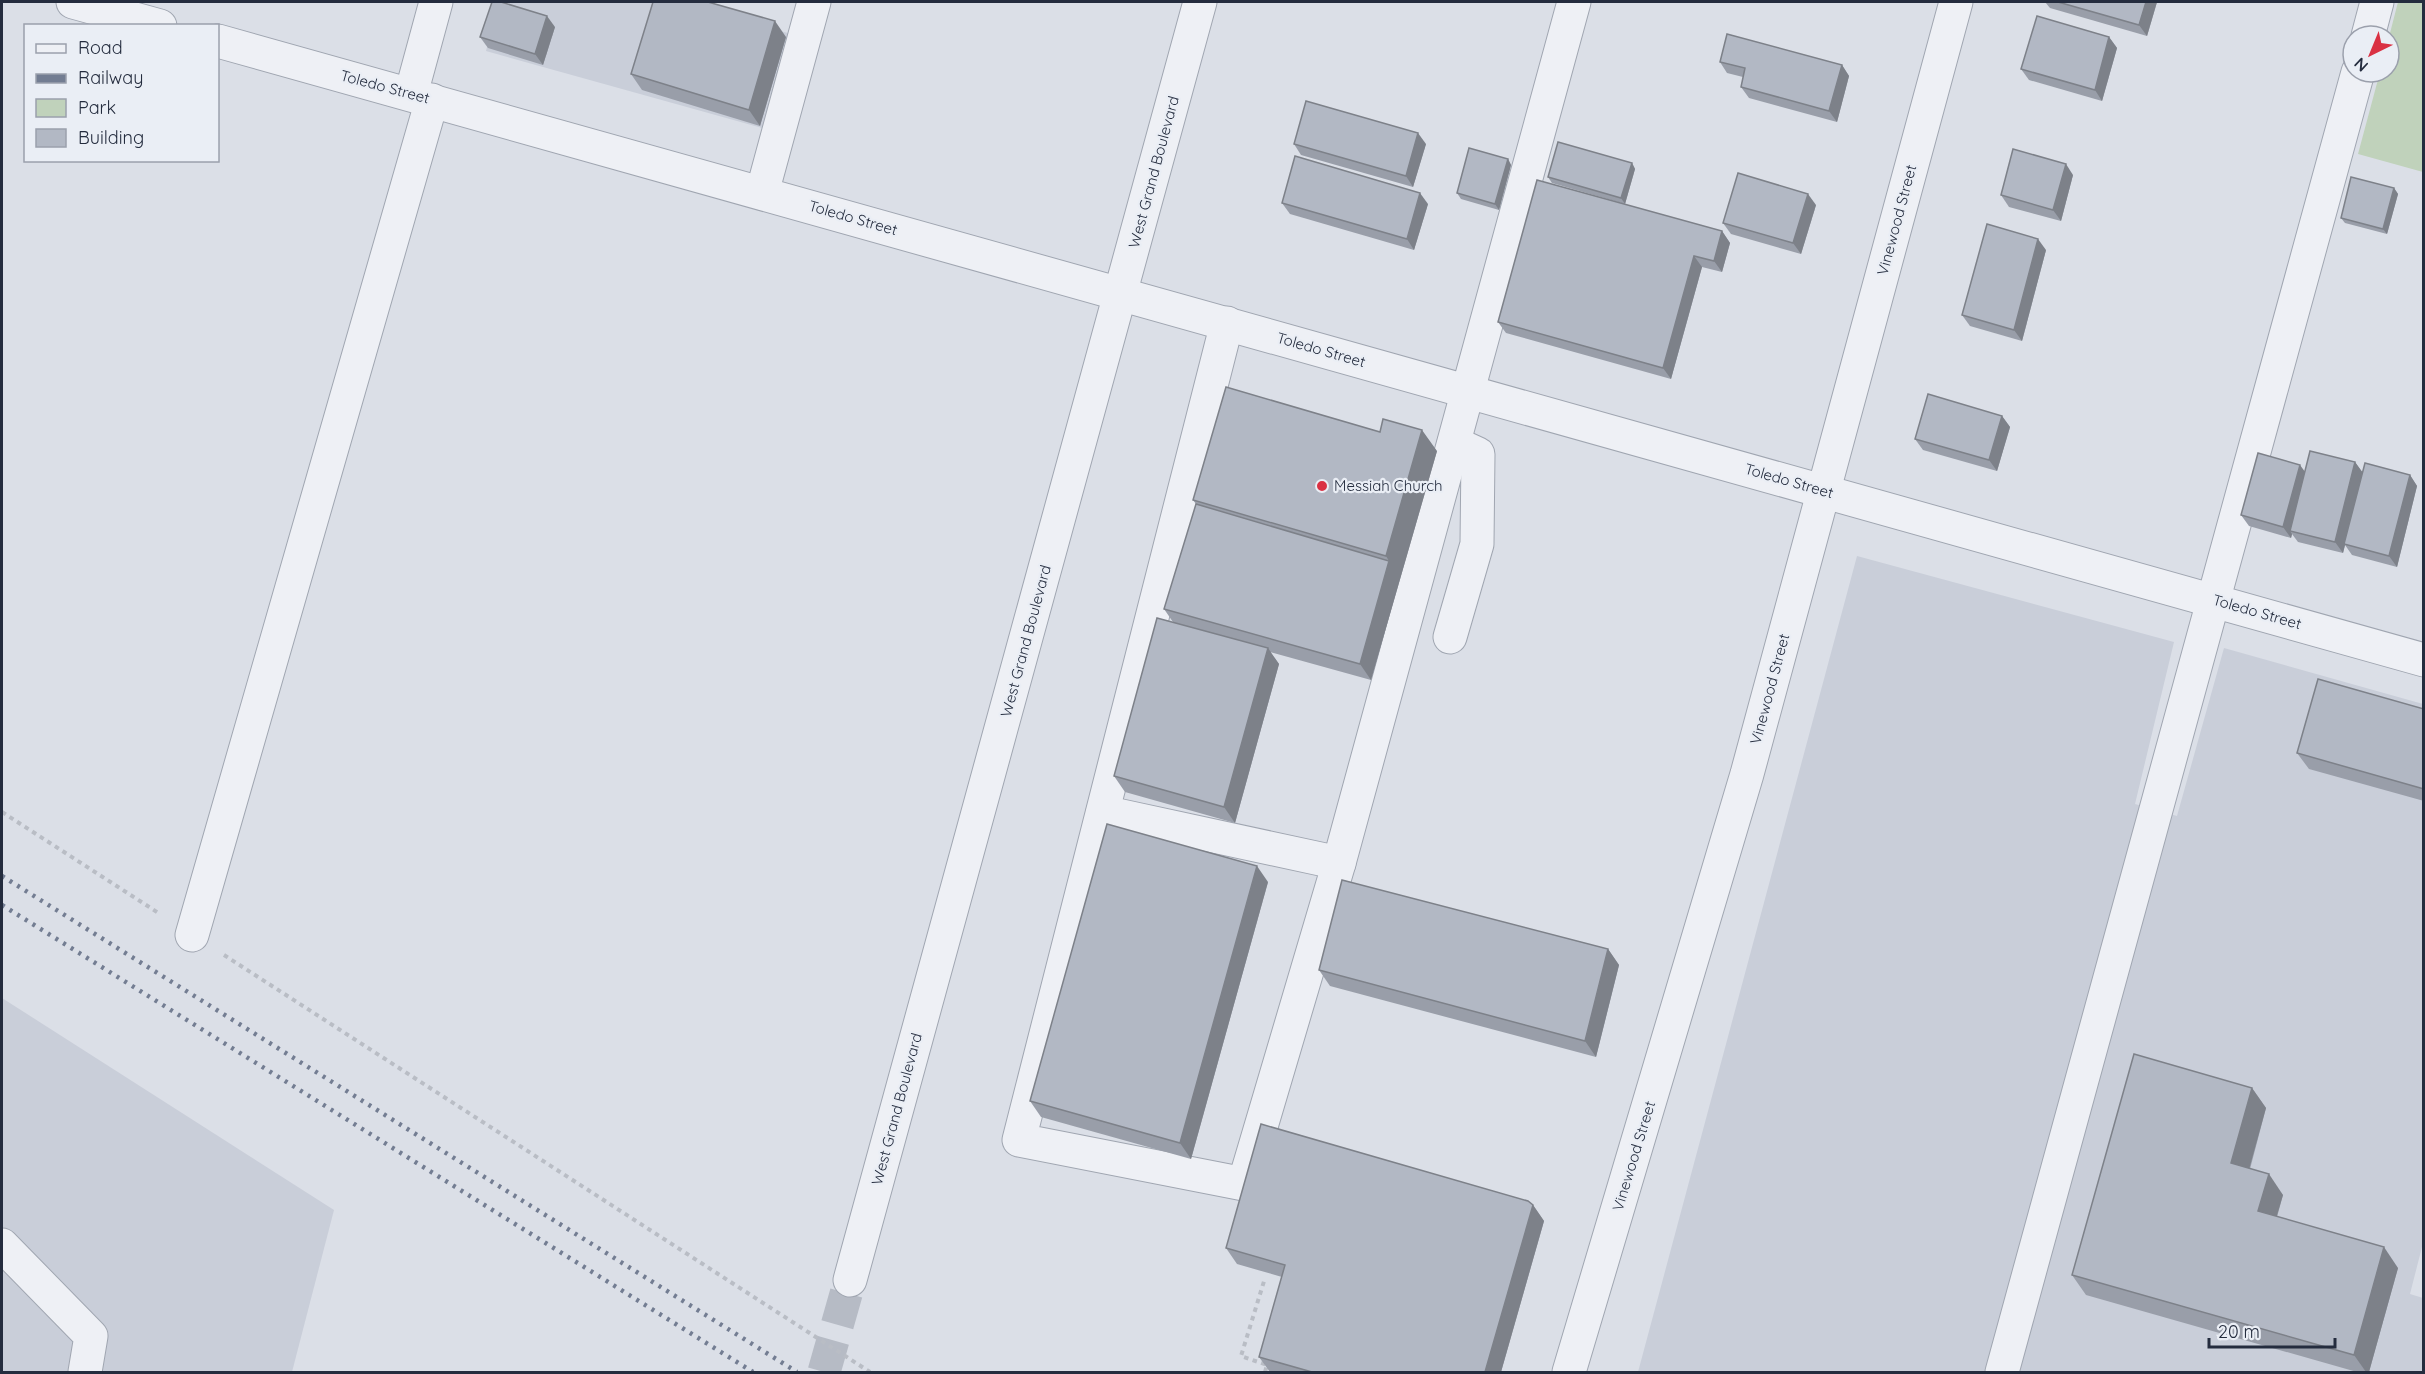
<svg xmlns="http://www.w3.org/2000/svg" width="2425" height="1374" font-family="Quicksand,sans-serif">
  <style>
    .built { fill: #c9ced9 }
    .green { fill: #c0d2bb }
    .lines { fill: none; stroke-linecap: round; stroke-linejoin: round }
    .minor-tunnel { stroke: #b6bbc5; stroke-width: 33; stroke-dasharray: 33 16; stroke-linecap: butt }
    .minor-casing { stroke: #a0a6b1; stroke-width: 35 }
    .path { stroke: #b9bdc5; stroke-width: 4; stroke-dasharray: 4.5 4.5; stroke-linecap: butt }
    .minor { stroke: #eef0f5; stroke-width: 33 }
    .rail { stroke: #737d92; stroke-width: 4.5; stroke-dasharray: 3 6; stroke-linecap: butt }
    .wall { fill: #999ea9 }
    .shaded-wall { fill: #7d8189 }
    .building { fill: #b2b8c4; stroke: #7d8189; stroke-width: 1.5 }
    .poi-dot { fill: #da3143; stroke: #eaeef5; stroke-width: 2 }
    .labels { text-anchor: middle; stroke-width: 4.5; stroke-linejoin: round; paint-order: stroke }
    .street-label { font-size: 15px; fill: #242c3e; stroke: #eaeef5 }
    .poi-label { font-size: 15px; fill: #242c3e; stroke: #eaeef5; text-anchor: start }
  </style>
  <rect width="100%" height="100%" fill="#dbdfe7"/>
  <g class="built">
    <path d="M 499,2 L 675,2 L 795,35 L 769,130 L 486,51 Z"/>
    <path d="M 1857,556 L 2174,642 L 2135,804 L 2177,816 L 2224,648 L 2423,704 L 2424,1239 L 2410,1294 L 2423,1298 L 2423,1372 L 1638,1372 Z"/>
    <path d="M 2,998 L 334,1210 L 292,1372 L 2,1372 Z"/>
  </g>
  <path class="green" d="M 2398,2 L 2423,2 L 2423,172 L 2358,154 L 2380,72 L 2389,72 L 2389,37 Z"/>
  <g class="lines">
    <path class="minor-tunnel" d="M 824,1372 L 850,1280"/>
    <g class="minor-casing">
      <g id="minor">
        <path d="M 73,2 L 160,26"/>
        <path d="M 2368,36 L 2377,2"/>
        <path d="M 218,41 L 2424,660"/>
        <path d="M 411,94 L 436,2"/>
        <path d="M 762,193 L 814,2"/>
        <path d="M 1227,323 L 1019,1140 L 1244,1184 L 1339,863 L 1574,2"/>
        <path d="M 1450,637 L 1477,544 L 1478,454 L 1454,443"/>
        <path d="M 1103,812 L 1339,863"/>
        <path d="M 192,935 L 432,100"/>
        <path d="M 2,1245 L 91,1336 L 85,1372"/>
        <path d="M 850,1280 L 1200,2"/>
        <path d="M 1569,1372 L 1747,774 L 1956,2"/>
        <path d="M 2002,1372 L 2358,72"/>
      </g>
    </g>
    <g class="path">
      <path d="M 2,812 L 160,914"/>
      <path d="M 224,955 L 870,1372"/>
      <path d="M 1265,1372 L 1267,1365 L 1241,1356 L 1265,1278"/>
    </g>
    <use href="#minor" class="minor"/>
    <g class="rail">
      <path d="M 2,876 L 797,1372"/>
      <path d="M 2,905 L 753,1372"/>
    </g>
  </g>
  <g class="wall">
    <path d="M 2045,2 L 2157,2 L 2147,36 L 2050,8 Z"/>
    <path d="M 555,27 L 543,65 L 488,48 L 480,37 Z"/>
    <path d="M 786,37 L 760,126 L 642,90 L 631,74 Z"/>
    <path d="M 2109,37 L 2117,48 L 2102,101 L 2029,80 L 2021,69 Z"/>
    <path d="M 1720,62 L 1842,65 L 1849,76 L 1837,122 L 1749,98 L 1741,87 L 1743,77 L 1727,73 Z"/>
    <path d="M 1294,144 L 1426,144 L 1413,187 L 1301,155 Z"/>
    <path d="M 1508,159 L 1511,165 L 1499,210 L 1461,199 L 1457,193 Z"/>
    <path d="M 1632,163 L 1635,169 L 1625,204 L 1552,183 L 1548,177 Z"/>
    <path d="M 2073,175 L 2061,221 L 2009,207 L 2001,195 Z"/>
    <path d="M 2394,188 L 2398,194 L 2387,234 L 2345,223 L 2341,218 Z"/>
    <path d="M 1282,203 L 1428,204 L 1414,250 L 1290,214 Z"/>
    <path d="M 1816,205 L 1801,254 L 1731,234 L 1723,223 Z"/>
    <path d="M 1722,231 L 1730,243 L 1722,272 L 1702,267 L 1671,379 L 1506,333 L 1498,322 Z"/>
    <path d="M 2046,250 L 2022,341 L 1970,326 L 1962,315 Z"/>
    <path d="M 2002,416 L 2010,427 L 1997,471 L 1923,450 L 1915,439 Z"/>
    <path d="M 1437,451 L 1371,680 L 1270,652 L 1279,664 L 1235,823 L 1125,792 L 1114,776 L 1173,622 L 1164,609 L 1196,504 L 1193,500 Z"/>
    <path d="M 2355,462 L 2362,472 L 2410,475 L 2417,486 L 2397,567 L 2352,555 L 2345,545 L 2343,553 L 2298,542 L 2292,534 L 2291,538 L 2249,526 L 2241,515 L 2305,471 Z"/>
    <path d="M 2424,709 L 2424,801 L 2309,769 L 2297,753 Z"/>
    <path d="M 1268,882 L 1191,1159 L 1041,1117 L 1030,1101 Z"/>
    <path d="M 1608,949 L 1619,965 L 1596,1057 L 1330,986 L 1319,970 Z"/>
    <path d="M 2252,1088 L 2266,1108 L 2250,1169 L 2283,1195 L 2277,1217 L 2398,1268 L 2369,1372 L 2357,1372 L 2086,1295 L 2072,1275 Z"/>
    <path d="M 1533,1205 L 1544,1221 L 1501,1372 L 1270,1372 L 1259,1357 L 1282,1277 L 1237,1264 L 1226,1248 Z"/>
  </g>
  <g class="shaded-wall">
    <path d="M 2146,2 L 2157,2 L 2147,36 L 2139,25 Z"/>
    <path d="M 547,16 L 555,27 L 543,65 L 535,54 Z"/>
    <path d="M 775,21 L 786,37 L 760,126 L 749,110 Z"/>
    <path d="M 2109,37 L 2117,48 L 2102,101 L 2095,90 Z"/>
    <path d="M 1842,65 L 1849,76 L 1837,122 L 1829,111 Z"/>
    <path d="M 1418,133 L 1426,144 L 1413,187 L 1406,176 Z"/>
    <path d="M 1508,159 L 1511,165 L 1499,210 L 1495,204 Z"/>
    <path d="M 1632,163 L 1635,169 L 1625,204 L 1621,198 Z"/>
    <path d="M 2066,164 L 2073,175 L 2061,221 L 2053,210 Z"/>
    <path d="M 2394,188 L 2398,194 L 2387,234 L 2383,229 Z"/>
    <path d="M 1420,193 L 1428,204 L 1414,250 L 1407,239 Z"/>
    <path d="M 1808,194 L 1816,205 L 1801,254 L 1793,243 Z"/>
    <path d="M 1722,231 L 1730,243 L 1722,272 L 1714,261 Z"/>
    <path d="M 2038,239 L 2046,250 L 2022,341 L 2014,330 Z"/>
    <path d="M 1694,256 L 1702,267 L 1671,379 L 1663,368 Z"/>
    <path d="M 2002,416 L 2010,427 L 1997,471 L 1989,460 Z"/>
    <path d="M 1422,430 L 1437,451 L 1371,680 L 1360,664 L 1389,561 L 1386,556 Z"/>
    <path d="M 2355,462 L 2363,473 L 2344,544 L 2345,545 L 2343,553 L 2335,542 Z"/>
    <path d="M 2300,465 L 2308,476 L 2290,531 L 2292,534 L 2291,538 L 2283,527 Z"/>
    <path d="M 2410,475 L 2417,486 L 2397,567 L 2389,556 Z"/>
    <path d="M 1268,648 L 1279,664 L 1235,823 L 1224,807 Z"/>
    <path d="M 1257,866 L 1268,882 L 1191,1159 L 1180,1143 Z"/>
    <path d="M 1608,949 L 1619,965 L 1596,1057 L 1585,1041 Z"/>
    <path d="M 2252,1088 L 2266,1108 L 2245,1184 L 2231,1163 Z"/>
    <path d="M 2269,1174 L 2283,1195 L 2272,1232 L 2258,1211 Z"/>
    <path d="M 1533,1205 L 1544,1221 L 1501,1372 L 1485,1372 Z"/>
    <path d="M 2384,1247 L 2398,1268 L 2369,1372 L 2366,1372 L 2354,1355 Z"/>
  </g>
  <g class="building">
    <path d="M 492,2 L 501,2 L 547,16 L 535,54 L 480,37 Z"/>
    <path d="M 653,2 L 708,2 L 775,21 L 749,110 L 631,74 Z"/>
    <path d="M 2058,2 L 2146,2 L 2139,25 Z"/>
    <path d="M 2037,16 L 2109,37 L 2095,90 L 2021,69 Z"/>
    <path d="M 1727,34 L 1842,65 L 1829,111 L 1741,87 L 1745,68 L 1720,62 Z"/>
    <path d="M 1306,101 L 1418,133 L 1406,176 L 1294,144 Z"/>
    <path d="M 1558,142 L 1632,163 L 1621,198 L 1548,177 Z"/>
    <path d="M 1469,148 L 1508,159 L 1495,204 L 1457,193 Z"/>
    <path d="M 2013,149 L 2066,164 L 2053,210 L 2001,195 Z"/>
    <path d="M 1295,156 L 1420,193 L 1407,239 L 1282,203 Z"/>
    <path d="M 1738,173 L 1808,194 L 1793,243 L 1723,223 Z"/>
    <path d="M 2351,177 L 2394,188 L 2383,229 L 2341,218 Z"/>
    <path d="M 1537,180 L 1722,231 L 1714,261 L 1694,256 L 1663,368 L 1498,322 Z"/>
    <path d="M 1987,224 L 2038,239 L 2014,330 L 1962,315 Z"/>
    <path d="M 1226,387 L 1380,432 L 1383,419 L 1422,430 L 1386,556 L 1193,500 Z"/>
    <path d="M 1928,394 L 2002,416 L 1989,460 L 1915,439 Z"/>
    <path d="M 2310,451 L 2355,462 L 2335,542 L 2290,531 Z"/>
    <path d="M 2258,453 L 2300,465 L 2283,527 L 2241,515 Z"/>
    <path d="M 2365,463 L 2410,475 L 2389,556 L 2344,544 Z"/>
    <path d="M 1196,504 L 1389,561 L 1360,664 L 1164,609 Z"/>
    <path d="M 1157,618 L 1268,648 L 1224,807 L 1114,776 Z"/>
    <path d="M 2318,679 L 2424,709 L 2424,789 L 2297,753 Z"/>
    <path d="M 1107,824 L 1257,866 L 1180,1143 L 1030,1101 Z"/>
    <path d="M 1342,880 L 1608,949 L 1585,1041 L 1319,970 Z"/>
    <path d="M 2134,1054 L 2252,1088 L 2231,1163 L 2269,1174 L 2258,1211 L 2384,1247 L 2354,1355 L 2072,1275 Z"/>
    <path d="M 1261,1124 L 1528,1201 L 1533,1205 L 1485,1372 L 1312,1372 L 1259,1357 L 1285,1265 L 1226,1248 Z"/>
  </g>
  <circle class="poi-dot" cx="1322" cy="486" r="6"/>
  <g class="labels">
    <g class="street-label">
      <text transform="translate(385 87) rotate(15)" y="5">Toledo Street</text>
      <text transform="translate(1154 172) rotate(-75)" y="5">West Grand Boulevard</text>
      <text transform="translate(853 218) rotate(16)" y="5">Toledo Street</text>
      <text transform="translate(1897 220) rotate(-75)" y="5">Vinewood Street</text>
      <text transform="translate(1321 350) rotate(16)" y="5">Toledo Street</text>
      <text transform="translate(1789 481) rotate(16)" y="5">Toledo Street</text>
      <text transform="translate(2257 612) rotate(16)" y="5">Toledo Street</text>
      <text transform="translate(1026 641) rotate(-75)" y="5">West Grand Boulevard</text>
      <text transform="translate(1770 689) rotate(-75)" y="5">Vinewood Street</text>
      <text transform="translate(897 1109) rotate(-75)" y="5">West Grand Boulevard</text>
      <text transform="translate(1634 1156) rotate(-73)" y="5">Vinewood Street</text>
    </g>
    <g class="poi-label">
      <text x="1334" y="491">Messiah Church</text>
    </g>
  </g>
  <rect width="2425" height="1374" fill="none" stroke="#242c3e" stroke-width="6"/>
  <rect x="24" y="24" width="195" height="138" fill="#eaeef5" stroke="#9ba0ac" stroke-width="1.5"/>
  <rect x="36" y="44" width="30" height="9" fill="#eef0f5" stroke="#9ba0ac" stroke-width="1.5"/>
  <text x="78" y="54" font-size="18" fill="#242c3e">Road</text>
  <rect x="36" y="74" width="30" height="9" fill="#737d92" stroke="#9ba0ac" stroke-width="1.5"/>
  <text x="78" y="84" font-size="18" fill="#242c3e">Railway</text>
  <rect x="36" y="99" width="30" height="18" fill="#c0d2bb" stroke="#9ba0ac" stroke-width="1.5"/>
  <text x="78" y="114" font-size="18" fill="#242c3e">Park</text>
  <rect x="36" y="129" width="30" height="18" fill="#b2b8c4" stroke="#9ba0ac" stroke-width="1.5"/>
  <text x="78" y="144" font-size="18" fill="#242c3e">Building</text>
  <g transform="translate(2371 54) rotate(223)"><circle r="28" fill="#eaeef5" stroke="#9ba0ac" stroke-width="1.5"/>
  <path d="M0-4.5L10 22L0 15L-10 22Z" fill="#da3143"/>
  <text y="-9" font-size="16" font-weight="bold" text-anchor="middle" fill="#242c3e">N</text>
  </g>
  <path d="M2209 1338v9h126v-9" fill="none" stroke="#242c3e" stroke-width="3"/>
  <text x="2218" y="1338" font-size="18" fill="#242c3e" stroke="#eaeef5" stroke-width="4.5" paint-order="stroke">20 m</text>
</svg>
